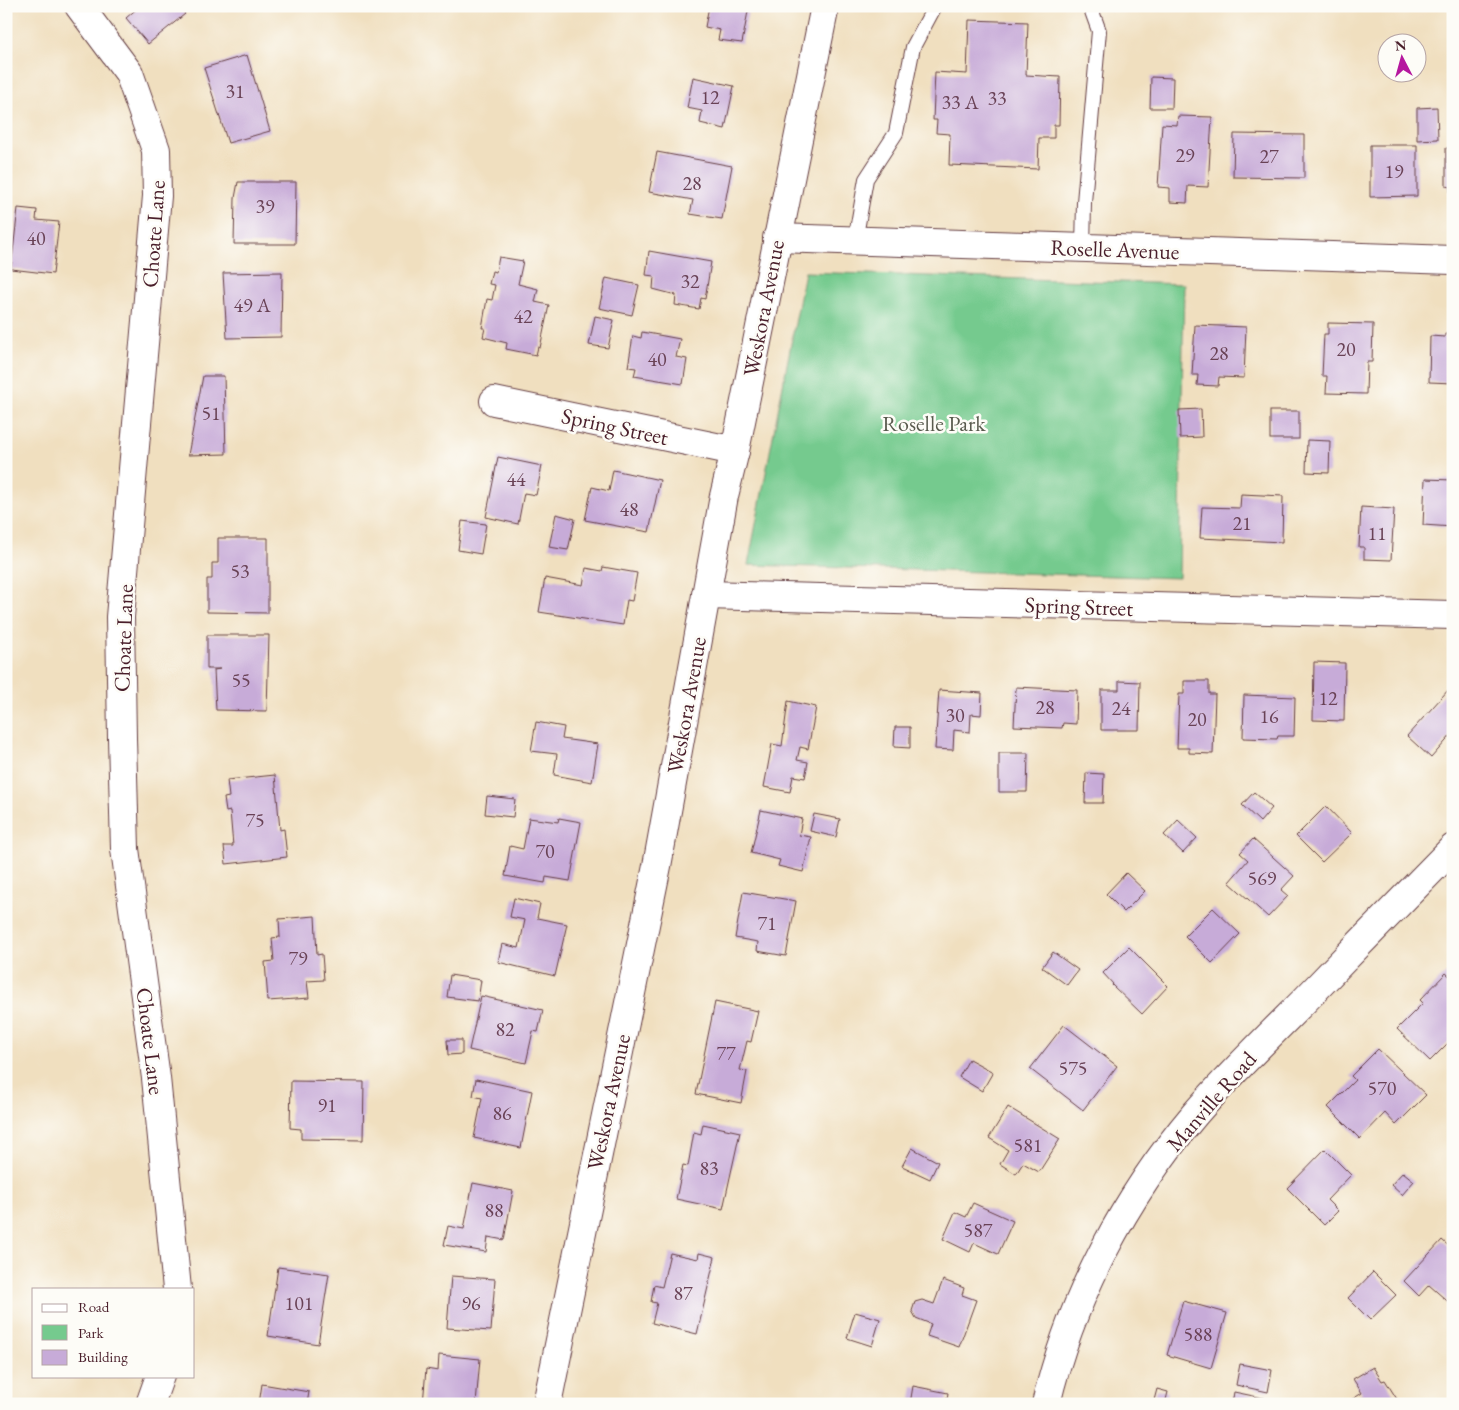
<svg xmlns="http://www.w3.org/2000/svg" width="1459" height="1410" font-family="'EB Garamond',serif">
  <style>
    .green { fill: #75ca8e; stroke: #60745c }
    .building { fill: #c7abd8 }
    .lines { fill: none; stroke-linecap: round; stroke-linejoin: round }
    .lane-casing { stroke: #633c41; stroke-width: 16 }
    .street-casing { stroke: #633c41; stroke-width: 30 }
    .secondary-casing { stroke: #633c41; stroke-width: 30 }
    .lane { stroke: #fff; stroke-width: 14 }
    .street { stroke: #fff; stroke-width: 28 }
    .secondary { stroke: #fff; stroke-width: 28 }
    .labels { text-anchor: middle; stroke-width: 5; stroke-linejoin: round; paint-order: stroke }
    .number-label { font-size: 20px; fill: #694256 }
    .street-label { font-size: 22px; fill: #4a1f2b; stroke: #fdfcf7 }
    .park-label { font-size: 22px; fill: #595b4e; stroke: #fdfcf7 }
  </style>
  <rect width="100%" height="100%" fill="#fdfcf7"/>
  <filter id="ink" filterUnits="userSpaceOnUse"><feTurbulence type="fractalNoise" baseFrequency=".02" numOctaves="2"/><feDisplacementMap in="SourceGraphic" scale="10" xChannelSelector="R" yChannelSelector="G"/><feConvolveMatrix kernelMatrix="1 2 1 2 8 2 1 2 1" color-interpolation-filters="sRGB"/></filter>
  <filter id="wash" filterUnits="userSpaceOnUse"><feTurbulence type="fractalNoise" baseFrequency=".0096" numOctaves="4" result="noise"/><feDisplacementMap in="SourceGraphic" scale="20" xChannelSelector="R" yChannelSelector="G"/><feGaussianBlur stdDeviation="1.12" result="paint"/><feColorMatrix in="noise" values="0 0 0 0 0 0 0 0 0 0 0 0 0 0 0 0 0 1.4 0 .05"/><feComposite in="paint" operator="in"/></filter>
  <g filter="url(#wash)">
    <rect width="100%" height="100%" fill="#f0dfbf"/>
    <path class="green" d="M 805,272 L 1184,284 L 1179,578 L 748,565 Z"/>
    <g id="blocks">
      <g class="building">
        <path d="M 140,6 L 179,6 L 185,14 L 148,44 L 126,18 Z"/>
        <path d="M 709,6 L 749,6 L 742,43 L 718,40 L 720,30 L 705,27 Z"/>
        <path d="M 969,20 L 1028,22 L 1026,75 L 1060,77 L 1059,125 L 1054,125 L 1054,138 L 1039,138 L 1038,169 L 949,165 L 950,134 L 936,133 L 937,120 L 933,120 L 935,72 L 967,74 Z"/>
        <path d="M 247,55 L 270,131 L 228,143 L 204,68 Z"/>
        <path d="M 693,77 L 734,86 L 725,129 L 700,123 L 702,111 L 687,108 Z"/>
        <path d="M 1151,77 L 1173,78 L 1172,108 L 1150,108 Z"/>
        <path d="M 1437,107 L 1438,139 L 1417,140 L 1417,108 Z"/>
        <path d="M 1178,116 L 1212,117 L 1208,187 L 1188,186 L 1187,203 L 1170,202 L 1170,188 L 1158,187 L 1162,124 L 1177,125 Z"/>
        <path d="M 1234,134 L 1304,135 L 1304,178 L 1233,177 Z"/>
        <path d="M 1370,145 L 1417,145 L 1417,196 L 1370,197 Z"/>
        <path d="M 1446,148 L 1453,148 L 1453,199 L 1450,199 L 1450,187 L 1446,186 Z"/>
        <path d="M 657,152 L 732,166 L 722,219 L 690,214 L 693,200 L 649,192 Z"/>
        <path d="M 238,182 L 296,182 L 295,244 L 234,244 L 235,198 Z"/>
        <path d="M 18,208 L 37,210 L 36,220 L 59,222 L 53,274 L 11,269 Z"/>
        <path d="M 649,251 L 711,262 L 705,299 L 701,298 L 699,309 L 675,305 L 676,295 L 653,289 L 654,276 L 646,275 Z"/>
        <path d="M 499,257 L 523,261 L 518,284 L 538,289 L 535,302 L 549,305 L 540,348 L 538,347 L 536,355 L 506,349 L 507,343 L 483,337 L 485,328 L 482,328 L 487,299 L 492,300 L 495,285 L 489,284 L 492,271 L 496,272 Z"/>
        <path d="M 282,272 L 281,337 L 227,338 L 223,273 Z"/>
        <path d="M 606,278 L 639,285 L 632,315 L 599,308 Z"/>
        <path d="M 595,316 L 614,320 L 608,348 L 589,345 Z"/>
        <path d="M 1328,323 L 1373,324 L 1372,362 L 1367,362 L 1366,394 L 1326,393 L 1327,376 L 1322,376 L 1324,334 L 1328,334 Z"/>
        <path d="M 1195,325 L 1246,327 L 1244,378 L 1219,377 L 1218,386 L 1197,385 L 1198,375 L 1192,375 Z"/>
        <path d="M 642,332 L 680,339 L 676,357 L 687,359 L 683,384 L 634,376 L 636,368 L 628,367 L 633,336 L 641,338 Z"/>
        <path d="M 1445,334 L 1453,334 L 1453,383 L 1429,382 L 1430,336 L 1445,337 Z"/>
        <path d="M 203,376 L 224,376 L 226,454 L 188,455 Z"/>
        <path d="M 1201,409 L 1202,437 L 1180,438 L 1179,410 Z"/>
        <rect x="1270" y="411" width="29" height="28"/>
        <path d="M 1307,440 L 1330,441 L 1329,473 L 1306,472 Z"/>
        <path d="M 498,457 L 542,466 L 536,495 L 524,493 L 518,524 L 486,517 Z"/>
        <path d="M 613,470 L 660,480 L 649,532 L 585,520 L 592,487 L 609,491 Z"/>
        <path d="M 1425,479 L 1453,480 L 1453,527 L 1423,525 Z"/>
        <path d="M 1241,494 L 1283,496 L 1282,542 L 1200,538 L 1202,507 L 1240,508 Z"/>
        <path d="M 1361,507 L 1394,509 L 1391,560 L 1364,559 L 1364,547 L 1359,547 Z"/>
        <path d="M 556,514 L 575,519 L 568,550 L 549,547 Z"/>
        <path d="M 462,521 L 486,524 L 481,554 L 458,550 Z"/>
        <path d="M 218,538 L 268,538 L 268,613 L 207,612 L 207,579 L 212,579 L 212,563 L 218,563 Z"/>
        <path d="M 603,567 L 637,573 L 632,601 L 627,600 L 623,625 L 539,612 L 545,578 L 583,585 L 586,568 L 602,571 Z"/>
        <path d="M 207,635 L 269,635 L 267,711 L 216,710 L 214,670 L 220,669 L 207,669 Z"/>
        <path d="M 1314,662 L 1345,663 L 1344,721 L 1313,720 Z"/>
        <path d="M 1119,681 L 1140,682 L 1139,730 L 1101,730 L 1101,690 L 1119,690 Z"/>
        <path d="M 1184,681 L 1209,681 L 1209,694 L 1215,694 L 1213,754 L 1189,753 L 1189,748 L 1177,748 L 1179,694 L 1184,694 Z"/>
        <path d="M 1016,687 L 1077,690 L 1076,724 L 1063,723 L 1062,728 L 1014,726 Z"/>
        <path d="M 1450,688 L 1453,691 L 1453,733 L 1431,758 L 1407,736 Z"/>
        <path d="M 939,690 L 982,693 L 981,715 L 971,714 L 970,732 L 954,730 L 953,750 L 935,749 Z"/>
        <path d="M 1244,695 L 1295,697 L 1294,736 L 1278,736 L 1277,739 L 1243,738 Z"/>
        <path d="M 788,701 L 816,707 L 808,749 L 800,747 L 797,760 L 808,762 L 805,778 L 793,776 L 790,792 L 764,787 L 772,744 L 782,746 Z"/>
        <path d="M 536,722 L 564,727 L 562,739 L 598,744 L 592,782 L 554,775 L 557,754 L 531,751 Z"/>
        <path d="M 895,727 L 910,727 L 910,748 L 894,747 Z"/>
        <path d="M 999,753 L 1028,753 L 1027,792 L 999,792 Z"/>
        <path d="M 1086,773 L 1104,774 L 1103,803 L 1085,803 Z"/>
        <path d="M 275,775 L 280,830 L 284,829 L 287,857 L 226,864 L 224,846 L 233,846 L 230,811 L 226,812 L 224,798 L 229,797 L 227,780 Z"/>
        <path d="M 1254,792 L 1272,808 L 1260,822 L 1242,805 Z"/>
        <path d="M 487,796 L 515,799 L 513,817 L 485,814 Z"/>
        <path d="M 1326,806 L 1352,833 L 1322,862 L 1296,836 Z"/>
        <path d="M 761,810 L 802,819 L 799,835 L 811,837 L 803,872 L 778,866 L 780,860 L 751,853 Z"/>
        <path d="M 814,814 L 840,819 L 836,837 L 810,831 Z"/>
        <path d="M 529,818 L 558,822 L 559,818 L 581,822 L 570,881 L 546,877 L 545,883 L 505,876 L 510,846 L 523,849 Z"/>
        <path d="M 1178,820 L 1197,838 L 1183,853 L 1164,835 Z"/>
        <path d="M 1253,839 L 1294,876 L 1281,890 L 1288,896 L 1268,917 L 1229,882 L 1248,860 L 1240,853 Z"/>
        <path d="M 1126,873 L 1145,891 L 1124,912 L 1106,894 Z"/>
        <path d="M 743,892 L 796,901 L 786,956 L 757,951 L 758,942 L 735,938 Z"/>
        <path d="M 514,898 L 540,904 L 537,918 L 567,924 L 555,976 L 498,962 L 502,944 L 519,948 L 525,920 L 510,917 Z"/>
        <path d="M 1213,908 L 1240,934 L 1212,963 L 1185,936 Z"/>
        <path d="M 315,916 L 317,955 L 322,954 L 324,980 L 307,981 L 309,998 L 268,1001 L 265,962 L 274,961 L 272,938 L 280,937 L 279,919 Z"/>
        <path d="M 1129,947 L 1168,986 L 1142,1014 L 1112,985 L 1113,984 L 1103,973 Z"/>
        <path d="M 1053,952 L 1078,970 L 1067,985 L 1042,967 Z"/>
        <path d="M 1446,973 L 1453,979 L 1453,1038 L 1430,1061 L 1397,1029 L 1423,1003 L 1420,1000 Z"/>
        <path d="M 450,975 L 481,980 L 478,1001 L 447,997 Z"/>
        <path d="M 481,996 L 543,1010 L 538,1032 L 533,1031 L 526,1063 L 469,1050 Z"/>
        <path d="M 715,1002 L 758,1011 L 751,1042 L 747,1041 L 740,1070 L 747,1071 L 741,1103 L 696,1094 Z"/>
        <path d="M 1064,1025 L 1117,1066 L 1083,1110 L 1030,1069 Z"/>
        <path d="M 447,1040 L 462,1040 L 462,1054 L 448,1055 Z"/>
        <path d="M 1378,1049 L 1426,1095 L 1396,1125 L 1385,1113 L 1360,1139 L 1328,1107 L 1355,1080 L 1351,1076 Z"/>
        <path d="M 969,1059 L 993,1072 L 982,1091 L 959,1077 Z"/>
        <path d="M 476,1079 L 532,1091 L 521,1148 L 474,1138 L 482,1098 L 473,1096 Z"/>
        <path d="M 291,1081 L 364,1082 L 363,1140 L 301,1139 L 301,1129 L 290,1128 Z"/>
        <path d="M 1008,1107 L 1060,1139 L 1039,1172 L 1023,1163 L 1016,1174 L 1000,1164 L 1008,1150 L 989,1138 Z"/>
        <path d="M 703,1124 L 740,1132 L 723,1209 L 676,1199 L 683,1165 L 688,1166 L 694,1132 L 701,1134 Z"/>
        <path d="M 912,1148 L 938,1162 L 930,1179 L 902,1166 Z"/>
        <path d="M 1325,1149 L 1351,1175 L 1327,1200 L 1338,1211 L 1324,1225 L 1287,1188 Z"/>
        <path d="M 1403,1172 L 1414,1181 L 1402,1195 L 1391,1185 Z"/>
        <path d="M 473,1183 L 513,1191 L 504,1240 L 488,1237 L 486,1252 L 444,1245 L 448,1226 L 464,1229 Z"/>
        <path d="M 973,1203 L 1013,1221 L 998,1254 L 974,1243 L 970,1252 L 943,1239 L 955,1212 L 966,1217 Z"/>
        <path d="M 1442,1240 L 1453,1250 L 1453,1306 L 1429,1285 L 1419,1296 L 1404,1281 Z"/>
        <path d="M 670,1253 L 698,1259 L 699,1253 L 715,1257 L 697,1334 L 652,1323 L 657,1303 L 651,1302 L 654,1285 L 662,1287 Z"/>
        <path d="M 278,1267 L 329,1274 L 318,1344 L 268,1336 Z"/>
        <path d="M 1373,1272 L 1396,1295 L 1370,1320 L 1348,1298 Z"/>
        <path d="M 451,1276 L 495,1279 L 491,1331 L 447,1328 Z"/>
        <path d="M 943,1280 L 964,1288 L 962,1295 L 976,1300 L 959,1347 L 927,1336 L 931,1324 L 916,1318 L 912,1311 L 915,1302 L 922,1300 L 934,1304 Z"/>
        <path d="M 1183,1301 L 1227,1313 L 1211,1368 L 1167,1355 Z"/>
        <path d="M 855,1312 L 880,1319 L 872,1346 L 847,1338 Z"/>
        <path d="M 439,1355 L 480,1359 L 476,1404 L 423,1404 L 426,1369 L 438,1371 Z"/>
        <path d="M 1240,1364 L 1272,1370 L 1268,1392 L 1236,1385 Z"/>
        <path d="M 1373,1367 L 1382,1381 L 1385,1380 L 1400,1404 L 1345,1404 L 1362,1393 L 1353,1379 Z"/>
        <path d="M 262,1384 L 309,1392 L 307,1404 L 259,1404 Z"/>
        <path d="M 913,1386 L 948,1393 L 946,1404 L 910,1404 Z"/>
        <path d="M 1157,1389 L 1168,1392 L 1166,1400 L 1178,1404 L 1153,1404 Z"/>
        <path d="M 1234,1392 L 1268,1399 L 1267,1404 L 1232,1404 Z"/>
      </g>
    </g>
  </g>
  <g filter="url(#ink)">
    <use href="#blocks" fill-opacity="0" stroke="#633c41" stroke-width="1"/>
    <g class="lines">
      <g class="lane-casing">
        <g id="lane">
          <path d="M 855,241 L 866,179 L 896,133 L 913,47 L 935,6"/>
          <path d="M 1083,248 L 1084,202 L 1099,31 L 1090,6"/>
        </g>
      </g>
      <g class="street-casing">
        <g id="street">
          <path d="M 79,6 L 129,73 L 156,150 L 157,196 L 120,617 L 122,738 L 125,849 L 156,1078 L 177,1289"/>
          <path d="M 777,238 L 1453,260"/>
          <path d="M 494,401 L 735,451"/>
          <path d="M 706,595 L 1453,615"/>
          <path d="M 150,1404 L 160,1376"/>
          <path d="M 547,1404 L 657,866 L 724,496 L 735,451 L 825,6"/>
        </g>
      </g>
      <g class="secondary-casing">
        <path id="secondary" d="M 1046,1404 C 1071,1298 1125,1197 1195,1114 C 1230,1074 1268,1037 1305,1000 C 1354,949 1403,899 1453,848"/>
      </g>
      <use href="#lane" class="lane"/>
      <use href="#street" class="street"/>
      <use href="#secondary" class="secondary"/>
    </g>
  </g>
  <g class="labels">
    <g class="number-label">
      <text x="235" y="98">31</text>
      <text x="710" y="104">12</text>
      <text x="997" y="105">33</text>
      <text x="960" y="109">33 A</text>
      <text x="1185" y="162">29</text>
      <text x="1269" y="163">27</text>
      <text x="1394" y="178">19</text>
      <text x="692" y="190">28</text>
      <text x="265" y="213">39</text>
      <text x="36" y="245">40</text>
      <text x="690" y="288">32</text>
      <text x="252" y="312">49 A</text>
      <text x="523" y="323">42</text>
      <text x="1346" y="356">20</text>
      <text x="1219" y="360">28</text>
      <text x="657" y="366">40</text>
      <text x="211" y="420">51</text>
      <text x="516" y="486">44</text>
      <text x="629" y="516">48</text>
      <text x="1242" y="530">21</text>
      <text x="1377" y="540">11</text>
      <text x="240" y="578">53</text>
      <text x="241" y="687">55</text>
      <text x="1328" y="705">12</text>
      <text x="1045" y="714">28</text>
      <text x="1121" y="715">24</text>
      <text x="955" y="722">30</text>
      <text x="1269" y="723">16</text>
      <text x="1197" y="726">20</text>
      <text x="255" y="827">75</text>
      <text x="545" y="858">70</text>
      <text x="1262" y="885">569</text>
      <text x="767" y="930">71</text>
      <text x="298" y="965">79</text>
      <text x="505" y="1036">82</text>
      <text x="726" y="1060">77</text>
      <text x="1073" y="1075">575</text>
      <text x="1382" y="1095">570</text>
      <text x="327" y="1112">91</text>
      <text x="502" y="1120">86</text>
      <text x="1028" y="1152">581</text>
      <text x="709" y="1175">83</text>
      <text x="494" y="1217">88</text>
      <text x="978" y="1237">587</text>
      <text x="683" y="1300">87</text>
      <text x="299" y="1310">101</text>
      <text x="471" y="1310">96</text>
      <text x="1198" y="1341">588</text>
    </g>
    <g class="street-label">
      <text transform="translate(153 234) rotate(-86)" y="8">Choate Lane</text>
      <text transform="translate(1115 249) rotate(2)" y="8">Roselle Avenue</text>
      <text transform="translate(763 308) rotate(-79)" y="8">Weskora Avenue</text>
      <text transform="translate(615 426) rotate(12)" y="8">Spring Street</text>
      <text transform="translate(1079 606) rotate(2)" y="8">Spring Street</text>
      <text transform="translate(123 638) rotate(-88)" y="8">Choate Lane</text>
      <text transform="translate(686 705) rotate(-80)" y="8">Weskora Avenue</text>
      <text transform="translate(151 1041) rotate(83)" y="8">Choate Lane</text>
      <text transform="translate(1211 1101) rotate(-49)" y="8">Manville Road</text>
      <text transform="translate(608 1102) rotate(-78)" y="8">Weskora Avenue</text>
    </g>
    <g class="park-label">
      <text x="934" y="431">Roselle Park</text>
    </g>
  </g>
  <rect width="1459" height="1410" fill="none" stroke="#fdfcf7" stroke-width="25"/>
  <rect x="32" y="1288" width="162" height="90" fill="#fdfcf7" stroke="#b5a4a5"/>
  <rect x="42" y="1304" width="25" height="8" fill="#ffffff" stroke="#b5a4a5"/>
  <text x="78" y="1312" font-size="15" fill="#4a1f2b">Road</text>
  <rect x="42" y="1325" width="25" height="15" fill="#75ca8e" stroke="#b5a4a5"/>
  <text x="78" y="1338" font-size="15" fill="#4a1f2b">Park</text>
  <rect x="42" y="1350" width="25" height="15" fill="#c7abd8" stroke="#b5a4a5"/>
  <text x="78" y="1362" font-size="15" fill="#4a1f2b">Building</text>
  <g transform="translate(1402 58) rotate(354)"><circle r="24" fill="#fdfcf7" stroke="#b5a4a5"/>
  <path d="M0-4L9 19L0 12L-9 19Z" fill="#b5179e"/>
  <text y="-8" font-size="14" font-weight="bold" text-anchor="middle" fill="#4a1f2b">N</text>
  </g>
</svg>
